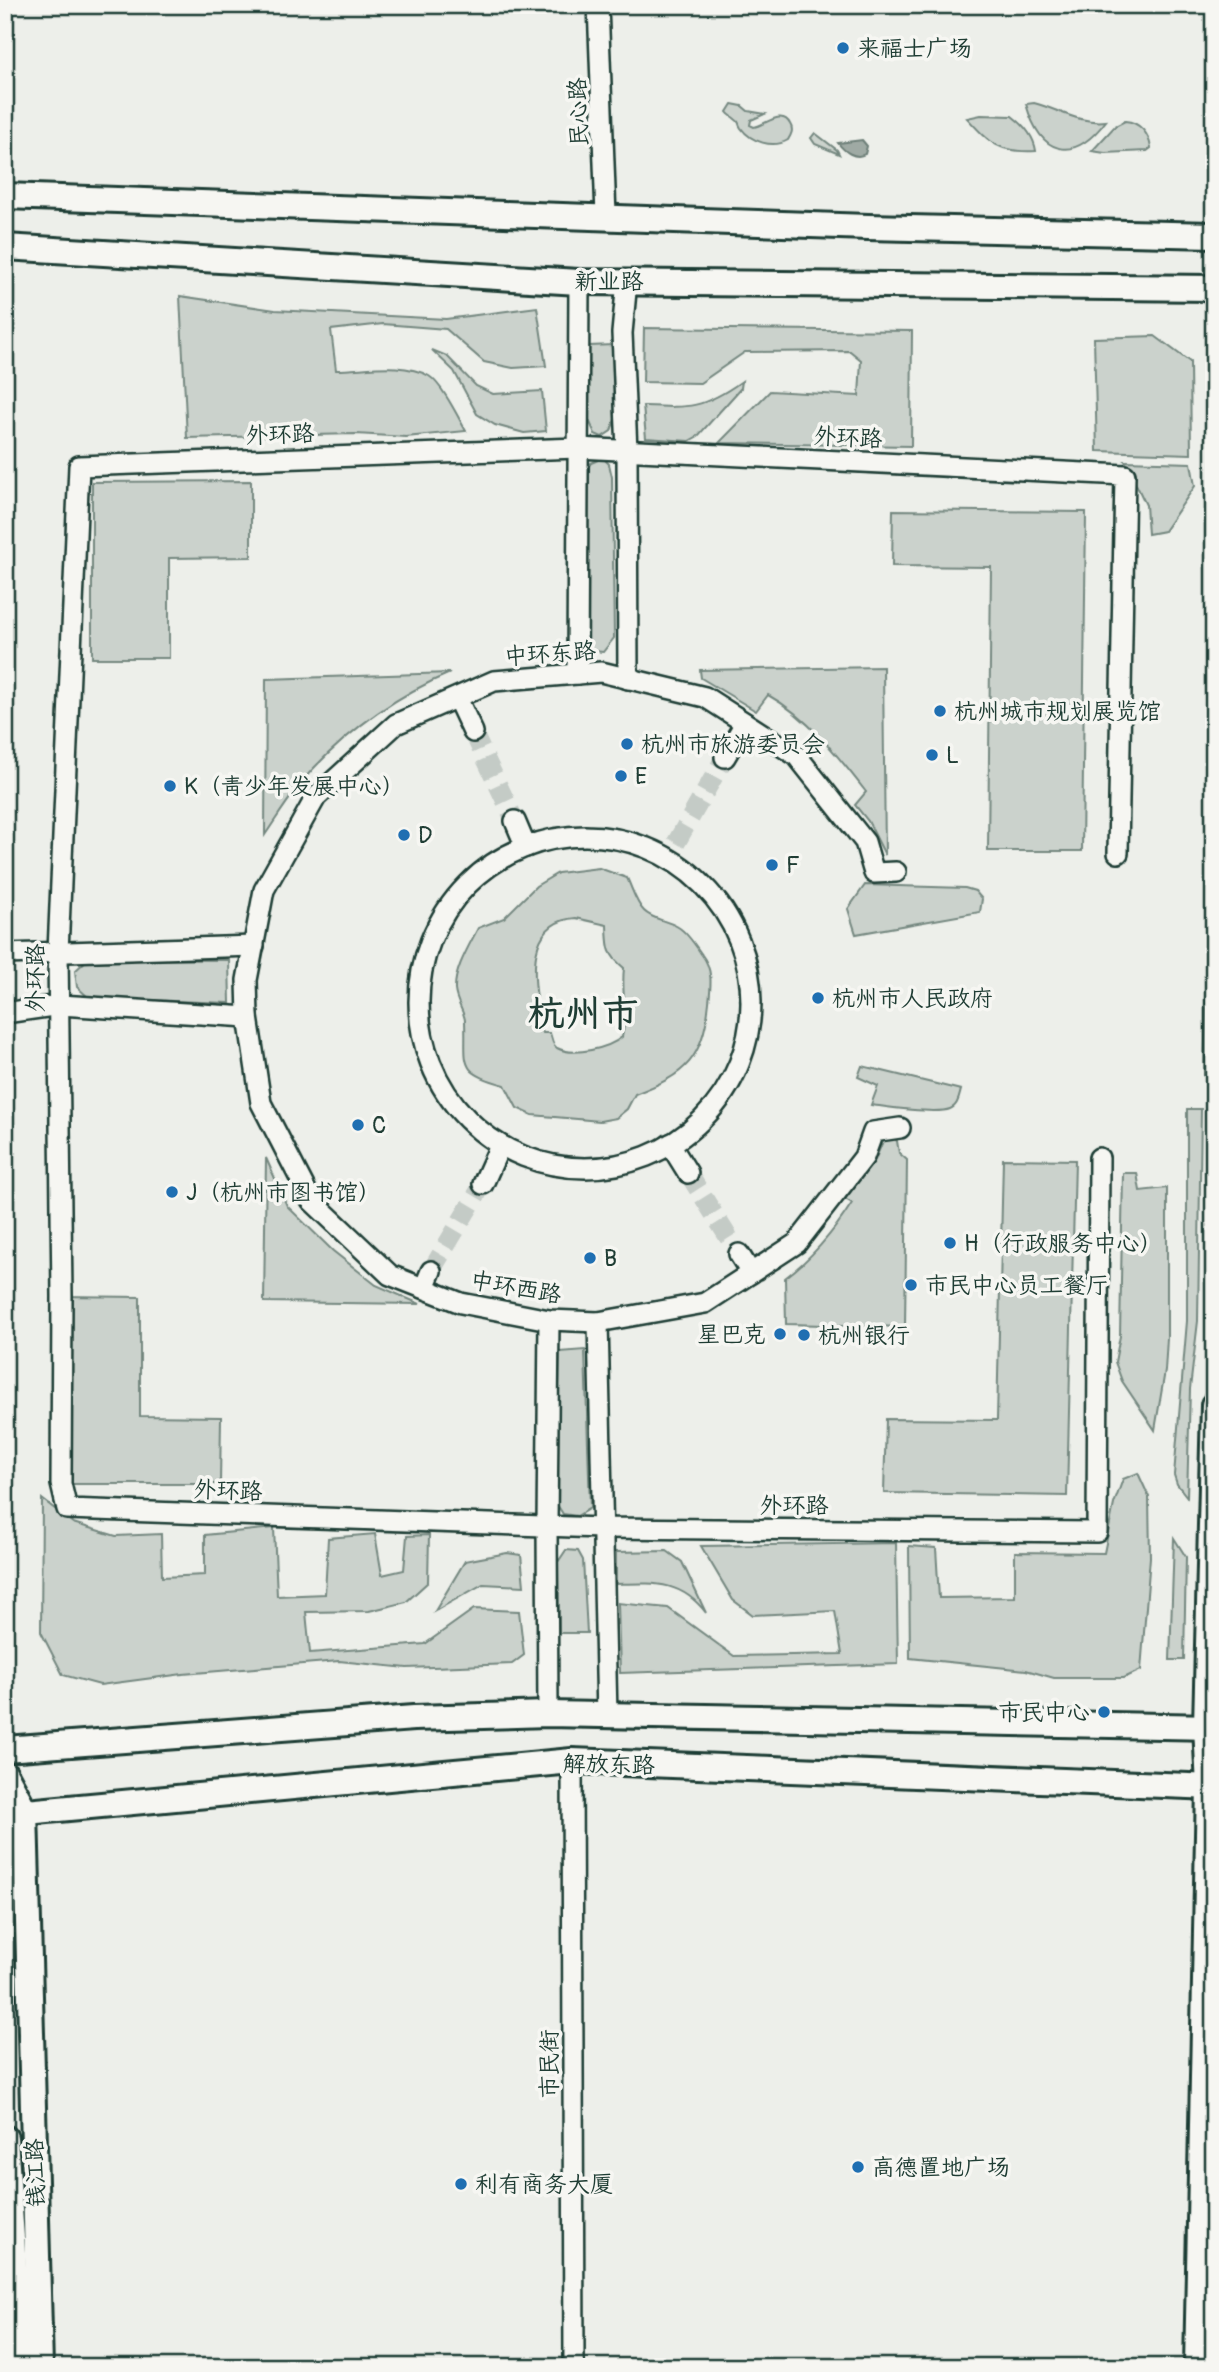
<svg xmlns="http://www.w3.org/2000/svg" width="1219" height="2372" font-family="Pangolin,'LXGW WenKai TC',sans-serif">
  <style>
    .green { fill: #cbd2cc; stroke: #758880; stroke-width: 2; fill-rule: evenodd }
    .water { fill: #9faaa4; stroke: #6c7e77; stroke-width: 2 }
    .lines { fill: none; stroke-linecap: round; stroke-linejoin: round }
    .minor-tunnel { stroke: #c4cbc6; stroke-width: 19; stroke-dasharray: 19 10; stroke-linecap: butt }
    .minor-casing { stroke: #1f3d34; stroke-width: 24 }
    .major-casing { stroke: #1f3d34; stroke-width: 30 }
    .minor { stroke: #f6f6f2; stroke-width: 19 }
    .major { stroke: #f6f6f2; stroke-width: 24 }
    .poi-dot { fill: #1f6fb2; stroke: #f6f6f2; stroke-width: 2.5 }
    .labels { text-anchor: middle; stroke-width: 7; stroke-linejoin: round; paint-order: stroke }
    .poi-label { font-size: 23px; fill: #1f3d34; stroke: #f6f6f2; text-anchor: start }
    .street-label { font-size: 23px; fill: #1f3d34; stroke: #f6f6f2 }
    .town-label { font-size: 37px; font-weight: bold; fill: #1f3d34; stroke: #f6f6f2 }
  </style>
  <rect width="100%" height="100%" fill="#edefea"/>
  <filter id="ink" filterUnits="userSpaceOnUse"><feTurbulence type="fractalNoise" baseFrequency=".0143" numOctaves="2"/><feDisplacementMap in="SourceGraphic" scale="14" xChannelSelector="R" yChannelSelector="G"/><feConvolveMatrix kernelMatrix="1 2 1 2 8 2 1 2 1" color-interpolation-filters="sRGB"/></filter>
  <g filter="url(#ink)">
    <g class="green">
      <path d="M 1034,103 C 1058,109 1079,124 1106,121 C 1073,164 1041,156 1026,104 Z"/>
      <path d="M 732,104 L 742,106 L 748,111 L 765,114 L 751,120 L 750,125 L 754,127 C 764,126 782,108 790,124 C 794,130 791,135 788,140 C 773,149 751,142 741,128 C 737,122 741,123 735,119 C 732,116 729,115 727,112 Z"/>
      <path d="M 981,115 L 1012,116 C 1024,125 1034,136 1036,151 C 999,153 991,144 967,118 Z"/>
      <path d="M 1125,121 C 1140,122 1149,134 1151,148 L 1147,151 L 1105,153 L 1092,151 L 1115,126 Z"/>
      <path d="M 815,133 L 837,150 L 839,154 L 815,144 L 811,138 Z"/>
      <path d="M 180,296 L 275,310 L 446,319 L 537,307 L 546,366 L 513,368 L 484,362 L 446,329 L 383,324 L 331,330 L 336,370 C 365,370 402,361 429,376 C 442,384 458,417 466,431 L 406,437 L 356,434 L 187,438 Z"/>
      <path d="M 644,328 L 912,331 L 911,446 L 719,443 L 770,391 L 859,396 L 861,360 L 850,351 L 745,352 L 700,383 L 643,382 Z"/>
      <path d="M 1155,336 L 1190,362 L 1191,454 L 1097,451 L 1094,338 Z"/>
      <path d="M 613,345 L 615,419 L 611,431 L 602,437 L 595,434 L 589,420 L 589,346 Z"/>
      <path d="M 432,350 L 447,356 L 476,386 L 493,394 L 542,391 L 546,431 L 524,433 L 495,425 L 477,414 L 454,371 Z"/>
      <path d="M 742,381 L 741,388 L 698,436 L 689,441 L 646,438 L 643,406 C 689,408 703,409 742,381 Z"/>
      <path d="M 603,458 L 609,464 L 612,477 L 614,638 L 603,652 L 593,651 L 585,638 L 586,470 L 591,463 Z"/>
      <path d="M 1125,461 L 1191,463 L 1195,486 L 1164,531 L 1148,534 L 1146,505 Z"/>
      <path d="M 251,481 L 251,557 L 169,558 L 169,658 L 92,658 L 92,482 Z"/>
      <path d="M 893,510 L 1086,512 L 1082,851 L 988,851 L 991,567 L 892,566 Z"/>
      <path d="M 883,667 L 885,855 L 868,821 L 855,805 L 866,792 C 839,757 808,717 768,695 L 756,711 L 701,678 L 700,670 Z"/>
      <path d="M 450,673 C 397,695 352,728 313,769 C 295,788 280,813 265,835 L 266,679 Z"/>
      <path d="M 599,868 L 627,878 C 632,888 636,903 644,911 C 653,920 667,920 678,927 C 687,932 696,946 702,955 C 713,969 711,985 709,1002 C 704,1058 686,1075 635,1094 L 627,1109 L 616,1118 L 600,1121 L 532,1115 L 517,1108 L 505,1085 C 456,1072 467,1064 465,1021 C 465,1013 456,1002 455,990 C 454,970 469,946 478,928 L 504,918 L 536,886 L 558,873 ZM 576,918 L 607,925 C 608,946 606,953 624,968 C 621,992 628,1013 622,1037 C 609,1048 574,1057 557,1048 C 552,1045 552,1038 550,1033 L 543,1033 C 540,1024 538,1022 528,1021 L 526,1015 L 537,998 C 532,964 532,921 576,918 Z"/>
      <path d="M 865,885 L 965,888 L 975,891 L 982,899 L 980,912 L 856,934 L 848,909 Z"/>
      <path d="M 1208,932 L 1214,932 L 1214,1082 L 1213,1077 L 1204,1076 Z"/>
      <path d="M 88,959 L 229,960 L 230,1003 L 89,998 L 77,987 L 75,971 Z"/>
      <path d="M 862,1066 L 961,1090 C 959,1097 958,1106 950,1109 C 936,1115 887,1107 871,1105 L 878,1086 L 858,1077 Z"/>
      <path d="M 1187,1109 L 1201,1109 L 1198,1321 L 1190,1389 L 1187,1497 L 1177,1484 L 1174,1475 L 1187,1321 Z"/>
      <path d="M 893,1137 L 897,1141 L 899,1153 L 907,1160 L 905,1327 L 786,1324 L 785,1278 C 813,1257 833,1233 852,1203 L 845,1199 L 875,1160 L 883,1141 Z"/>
      <path d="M 266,1158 L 287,1206 L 333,1251 L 376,1285 L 420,1304 L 264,1302 Z"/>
      <path d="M 1003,1159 L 1075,1160 L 1067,1496 L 884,1493 L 886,1419 L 997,1420 Z"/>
      <path d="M 1123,1173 L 1137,1173 L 1140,1191 L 1167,1188 L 1167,1338 L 1165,1371 L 1155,1430 L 1122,1381 L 1115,1362 L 1120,1336 Z"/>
      <path d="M 62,1296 L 140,1297 L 140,1416 L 221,1417 L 220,1484 L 61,1484 Z"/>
      <path d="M 585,1350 L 590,1508 L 577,1516 L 563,1514 L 556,1503 L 560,1352 Z"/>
      <path d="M 1138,1473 L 1149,1497 L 1150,1557 L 1141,1670 L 1124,1678 L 1054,1678 L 1026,1670 L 910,1658 L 909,1546 L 936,1548 L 939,1598 L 1015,1597 L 1015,1552 L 1104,1553 L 1114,1504 L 1123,1479 Z"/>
      <path d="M 42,1499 L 73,1523 L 116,1536 L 161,1534 L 162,1577 L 205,1575 L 205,1535 L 274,1528 L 277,1596 L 325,1594 L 328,1538 L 375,1534 L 382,1575 L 404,1570 L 407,1536 L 429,1535 L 428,1582 L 406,1602 L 369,1611 L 306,1612 L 310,1653 L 425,1644 L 474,1609 L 519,1611 L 524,1655 L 512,1664 L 407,1668 L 339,1661 L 183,1674 L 100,1685 L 63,1675 L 41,1632 Z"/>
      <path d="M 1174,1538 L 1186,1557 L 1184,1660 L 1170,1660 Z"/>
      <path d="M 896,1543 L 898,1664 L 620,1673 L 618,1603 L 668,1608 L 734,1656 L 842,1654 L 835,1611 L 753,1615 L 733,1600 L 701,1546 Z"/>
      <path d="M 566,1550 L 578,1551 L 583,1560 L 587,1633 L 559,1633 L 558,1562 Z"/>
      <path d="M 667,1551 L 682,1562 L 706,1613 C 681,1580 654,1583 616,1584 L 616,1552 Z"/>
      <path d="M 507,1553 L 521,1555 L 524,1586 L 483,1584 L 435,1611 L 465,1561 Z"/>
    </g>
    <path class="water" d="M 862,140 L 867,146 L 865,154 C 855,160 844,151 838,143 Z"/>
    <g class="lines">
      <g class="minor-tunnel">
        <path d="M 473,732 L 515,821"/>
        <path d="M 676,843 L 725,757"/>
        <path d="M 688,1173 L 739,1254"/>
        <path d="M 431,1271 L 483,1184"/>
      </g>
      <g class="minor-casing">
        <g id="minor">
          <path d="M 598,5 L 606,216"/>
          <path d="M 627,281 L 622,333 L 627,451 L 628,679"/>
          <path d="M 577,674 L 579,282"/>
          <path d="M 457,698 L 473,732"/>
          <path d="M 725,757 L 745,723"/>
          <path d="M 515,821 L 526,847"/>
          <circle cx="585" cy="1002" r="166"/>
          <path d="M 896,872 L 874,873 L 865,842 L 797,756 L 705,697 L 601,672 L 494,681 L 396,724 L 316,797 L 264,890 L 247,980 L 248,1017 L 261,1103 L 311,1200 L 390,1275 L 461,1303 L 549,1320 L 598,1322 L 705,1303 L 797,1243 L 864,1157 L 873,1132 L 900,1128"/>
          <path d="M 5,954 L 254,946"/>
          <path d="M 5,1013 L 60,1005 L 248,1017"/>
          <path d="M 670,1144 L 688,1173"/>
          <path d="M 1099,1158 L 1097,1532 L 601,1528 L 67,1509 L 61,1484 L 62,1296 L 58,952 L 79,466 L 578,448 L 1125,475 L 1118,853"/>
          <path d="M 483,1184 L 500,1146"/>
          <path d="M 739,1254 L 751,1273"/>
          <path d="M 424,1288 L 431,1271"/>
          <path d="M 598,1322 L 607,1716"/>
          <path d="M 548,1714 L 547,1525 L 549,1320"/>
          <path d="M 572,1761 L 574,2367"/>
        </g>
      </g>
      <g class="major-casing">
        <g id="major">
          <path d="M 5,196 L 868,227 L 1214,235"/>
          <path d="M 5,247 L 579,282 L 1214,288"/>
          <path d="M 5,1749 L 414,1718 L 548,1714 L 1214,1727"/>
          <path d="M 5,1774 L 25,1811 L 40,2367"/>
          <path d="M 5,1814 L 572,1761 L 1214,1787"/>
          <path d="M 5,2138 L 21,2367"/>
          <path d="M 1197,2367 L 1209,1787 L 1206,1726 L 1214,1405"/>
        </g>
      </g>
      <use href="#minor" class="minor"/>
      <use href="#major" class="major"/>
    </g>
  </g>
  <g class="poi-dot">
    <circle cx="843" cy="48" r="7"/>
    <circle cx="940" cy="711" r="7"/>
    <circle cx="627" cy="744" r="7"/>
    <circle cx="932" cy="755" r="7"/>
    <circle cx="621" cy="776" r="7"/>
    <circle cx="170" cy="786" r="7"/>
    <circle cx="404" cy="835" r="7"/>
    <circle cx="772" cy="865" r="7"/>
    <circle cx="818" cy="998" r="7"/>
    <circle cx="358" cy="1125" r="7"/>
    <circle cx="172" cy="1192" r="7"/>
    <circle cx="950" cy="1243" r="7"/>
    <circle cx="590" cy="1258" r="7"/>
    <circle cx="911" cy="1285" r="7"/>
    <circle cx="780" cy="1334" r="7"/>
    <circle cx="804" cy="1335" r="7"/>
    <circle cx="1104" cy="1712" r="7"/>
    <circle cx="858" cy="2167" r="7"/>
    <circle cx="461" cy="2184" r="7"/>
  </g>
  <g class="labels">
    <g class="poi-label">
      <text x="857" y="56">来福士广场</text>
      <text x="954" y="719">杭州城市规划展览馆</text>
      <text x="641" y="752">杭州市旅游委员会</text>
      <text x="946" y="763">L</text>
      <text x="635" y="784">E</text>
      <text x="184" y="794">K（青少年发展中心）</text>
      <text x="418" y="843">D</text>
      <text x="786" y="873">F</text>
      <text x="832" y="1006">杭州市人民政府</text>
      <text x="372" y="1133">C</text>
      <text x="186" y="1200">J（杭州市图书馆）</text>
      <text x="964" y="1251">H（行政服务中心）</text>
      <text x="604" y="1266">B</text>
      <text x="925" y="1293">市民中心员工餐厅</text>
      <text x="766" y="1342" text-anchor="end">星巴克</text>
      <text x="818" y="1343">杭州银行</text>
      <text x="1090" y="1720" text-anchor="end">市民中心</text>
      <text x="872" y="2175">高德置地广场</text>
      <text x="475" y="2192">利有商务大厦</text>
    </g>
    <g class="street-label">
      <text transform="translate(578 112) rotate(-92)" y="8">民心路</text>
      <text x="609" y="289">新业路</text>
      <text transform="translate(280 434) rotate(-2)" y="8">外环路</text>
      <text transform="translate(848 437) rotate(3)" y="8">外环路</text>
      <text transform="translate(550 653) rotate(-4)" y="8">中环东路</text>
      <text transform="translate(35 978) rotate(-90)" y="8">外环路</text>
      <text transform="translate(516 1287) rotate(10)" y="8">中环西路</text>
      <text transform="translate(228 1490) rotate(2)" y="8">外环路</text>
      <text x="794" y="1513">外环路</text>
      <text transform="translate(609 1764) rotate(1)" y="8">解放东路</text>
      <text transform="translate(549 2064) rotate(-90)" y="8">市民街</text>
      <text transform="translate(35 2173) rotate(-92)" y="8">钱江路</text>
    </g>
    <g class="town-label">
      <text x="583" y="1026">杭州市</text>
    </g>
  </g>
  <rect width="1219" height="2372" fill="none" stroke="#f6f6f2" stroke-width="28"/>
  <rect x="14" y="14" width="1191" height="2344" fill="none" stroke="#1f3d34" stroke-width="2.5" filter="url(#ink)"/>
</svg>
